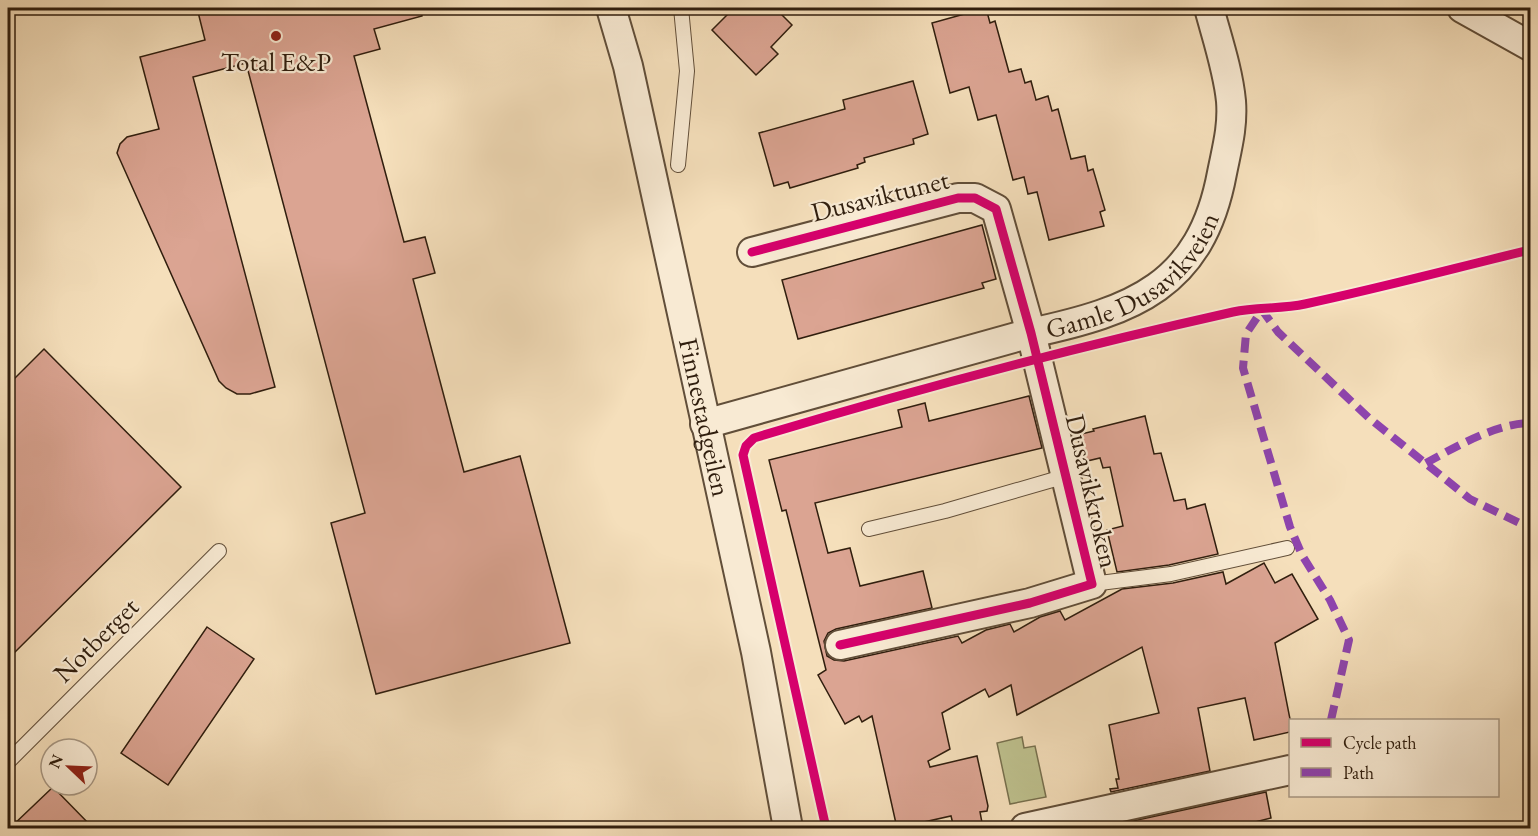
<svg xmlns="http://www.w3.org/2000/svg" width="1538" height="836" font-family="'EB Garamond',serif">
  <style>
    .green { fill: #bec18e; stroke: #77704e; stroke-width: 1.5 }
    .building { fill: #dba492; stroke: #301e0e; stroke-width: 1.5 }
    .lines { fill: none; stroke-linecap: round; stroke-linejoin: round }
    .service-casing { stroke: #614e39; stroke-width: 16 }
    .minor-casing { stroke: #614e39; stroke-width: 32 }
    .service { stroke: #f8ead3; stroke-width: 14 }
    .minor { stroke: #f8ead3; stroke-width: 28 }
    .quiet { stroke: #8e44ad; stroke-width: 8; stroke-dasharray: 15 8; stroke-linecap: butt }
    .cycleway-casing { stroke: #f8ead3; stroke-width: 13 }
    .cycleway { stroke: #d6006c; stroke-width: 9 }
    .poi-dot { fill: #8f2418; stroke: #f8ead3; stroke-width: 2 }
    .labels { text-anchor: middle; stroke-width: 4.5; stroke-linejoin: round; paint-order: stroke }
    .poi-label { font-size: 27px; fill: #301e0e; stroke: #f8ead3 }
    .street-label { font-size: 27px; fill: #301e0e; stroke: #f8ead3 }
  </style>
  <rect width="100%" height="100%" fill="#f5dfbb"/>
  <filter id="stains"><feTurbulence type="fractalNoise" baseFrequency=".00333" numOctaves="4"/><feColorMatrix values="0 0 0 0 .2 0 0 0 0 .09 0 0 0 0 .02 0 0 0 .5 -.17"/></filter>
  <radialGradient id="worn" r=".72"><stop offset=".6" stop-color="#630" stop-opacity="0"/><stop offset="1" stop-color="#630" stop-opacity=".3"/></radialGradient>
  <path class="green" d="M 1022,737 L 1024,748 L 1035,746 L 1046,797 L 1010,804 L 997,743 Z"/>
  <g class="building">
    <path d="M 197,8 L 421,8 L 422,16 L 374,29 L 380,49 L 354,56 L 404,242 L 425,237 L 435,273 L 413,279 L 464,472 L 520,456 L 570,643 L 376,694 L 331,523 L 365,513 L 246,63 L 193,77 L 275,387 L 250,394 L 237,394 L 226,388 L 219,381 L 117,153 L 120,144 L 127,137 L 159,129 L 140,57 L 205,40 Z"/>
    <path d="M 734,8 L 775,8 L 792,25 L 771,47 L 778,54 L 756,75 L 712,30 Z"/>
    <path d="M 986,8 L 990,23 L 995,21 L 1009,72 L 1021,69 L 1025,83 L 1031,81 L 1036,100 L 1048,96 L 1052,111 L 1058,109 L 1071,159 L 1085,156 L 1088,171 L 1093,169 L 1105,210 L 1100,212 L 1104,226 L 1049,240 L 1037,192 L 1028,194 L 1024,177 L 1013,180 L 996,115 L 978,120 L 969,87 L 950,93 L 932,23 Z"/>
    <path d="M 913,81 L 928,134 L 913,139 L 914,144 L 864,158 L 865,162 L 857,165 L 858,168 L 790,188 L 788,182 L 774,186 L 759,133 L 845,109 L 843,100 Z"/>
    <path d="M 982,225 L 996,279 L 982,283 L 984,288 L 798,339 L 782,280 Z"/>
    <path d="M 44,349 L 181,487 L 8,659 L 8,385 Z"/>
    <path d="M 1029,396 L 1042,448 L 815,503 L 828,553 L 850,548 L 860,586 L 923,571 L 932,608 L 836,629 L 828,633 L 824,641 L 827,656 L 834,660 L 844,661 L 958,636 L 962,643 L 986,630 L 1010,624 L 1014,632 L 1040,617 L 1060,611 L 1065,620 L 1122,589 L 1173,583 L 1223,572 L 1226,584 L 1264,563 L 1275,583 L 1292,574 L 1318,619 L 1275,643 L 1290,719 L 1290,732 L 1254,740 L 1245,698 L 1198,708 L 1210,771 L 1111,792 L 1110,789 L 1118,788 L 1116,779 L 1119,779 L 1109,725 L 1159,713 L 1142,647 L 1017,715 L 1011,685 L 989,697 L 985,689 L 942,713 L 950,749 L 928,761 L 930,767 L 977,756 L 988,806 L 987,811 L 980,812 L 983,828 L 954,828 L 951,816 L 897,828 L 872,716 L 862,722 L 859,716 L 845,724 L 818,675 L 826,670 L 786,510 L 782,511 L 769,460 L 902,427 L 898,410 L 925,403 L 929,421 Z"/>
    <path d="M 1145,416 L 1154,454 L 1161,453 L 1174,501 L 1185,499 L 1187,509 L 1205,504 L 1218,554 L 1169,565 L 1117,572 L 1107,530 L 1123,526 L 1110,467 L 1103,468 L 1100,458 L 1083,462 L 1077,435 L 1094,431 L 1093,429 Z"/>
    <path d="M 207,627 L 254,659 L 168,785 L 121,753 Z"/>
    <path d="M 53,787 L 93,828 L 10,828 Z"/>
    <path d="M 1266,792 L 1271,818 L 1247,824 L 1248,828 L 1120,828 L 1119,824 Z"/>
  </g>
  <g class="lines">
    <g class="service-casing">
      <g id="service">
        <path d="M 678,165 L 687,71 L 681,8"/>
        <path d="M 869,529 L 945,511 L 1066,476"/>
        <path d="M 1092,584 L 1171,574 L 1287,548"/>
        <path d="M 8,762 L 219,551"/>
      </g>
    </g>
    <g class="minor-casing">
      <g id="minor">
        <path id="s1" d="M 611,8 L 628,66 L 756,652 L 788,828"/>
        <path d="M 1462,8 L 1530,46"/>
        <path d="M 752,252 L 958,198 L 975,198 L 996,209 L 1031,333 L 1092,584 L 1030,603 L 840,645"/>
        <path id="s2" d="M 705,424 L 1031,333 C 1133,311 1201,286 1222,173 C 1227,148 1233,127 1231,101 C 1228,70 1217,38 1209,8"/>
        <path d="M 1025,828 L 1290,770"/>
      </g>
    </g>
    <use href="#service" class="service"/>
    <use href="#minor" class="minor"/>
    <g class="quiet">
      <path d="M 1426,463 C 1457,446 1495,424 1530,423"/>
      <path d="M 1331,720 L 1349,640 L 1330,600 L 1302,555 L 1290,527 L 1243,368 L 1246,334 L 1262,310 L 1278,332 L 1369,418 L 1470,499 L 1530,528"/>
    </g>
    <g class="cycleway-casing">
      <g id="cycleway">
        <path d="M 752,252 L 958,198 L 975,198 L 996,209 L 1031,333 L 1092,584 L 1030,603 L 840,645"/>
        <path d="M 826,828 L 743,455 L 746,446 L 754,438 C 912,390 1072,348 1233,312 C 1256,307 1282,309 1305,304 C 1381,288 1455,268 1530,250"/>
      </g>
    </g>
    <use href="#cycleway" class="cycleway"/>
  </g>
  <circle class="poi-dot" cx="276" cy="36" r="6"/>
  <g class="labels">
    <g class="poi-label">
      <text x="276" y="71">Total E&amp;P</text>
    </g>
    <g class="street-label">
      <text transform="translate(880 196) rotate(-14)" y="9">Dusaviktunet</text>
      <text dy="9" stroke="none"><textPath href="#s2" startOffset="460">Gamle Dusavikveien</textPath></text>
      <text dy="9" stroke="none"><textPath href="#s1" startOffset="420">Finnestadgeilen</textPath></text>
      <text transform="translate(1092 491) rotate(77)" y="9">Dusavikkroken</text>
      <text transform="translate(96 640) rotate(-45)" y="9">Notberget</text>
    </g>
  </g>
  <rect width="1538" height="836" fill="none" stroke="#f5dfbb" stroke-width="30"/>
  <rect x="9" y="9" width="1520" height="818" fill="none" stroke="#301e0e" stroke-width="3"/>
  <rect x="15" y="15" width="1508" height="806" fill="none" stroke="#301e0e" stroke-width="1.5"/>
  <rect x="1289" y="719" width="210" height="78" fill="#f8ead3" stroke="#a89884" stroke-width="1.5"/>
  <rect x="1301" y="738" width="30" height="9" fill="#d6006c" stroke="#a89884" stroke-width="1.5"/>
  <text x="1343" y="749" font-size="18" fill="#301e0e">Cycle path</text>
  <rect x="1301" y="768" width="30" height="9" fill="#8e44ad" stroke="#a89884" stroke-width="1.5"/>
  <text x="1343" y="779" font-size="18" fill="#301e0e">Path</text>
  <g transform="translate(69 767) rotate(293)"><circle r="28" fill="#f8ead3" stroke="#a89884" stroke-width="1.5"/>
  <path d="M0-4.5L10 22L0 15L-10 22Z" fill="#8f2418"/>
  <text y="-9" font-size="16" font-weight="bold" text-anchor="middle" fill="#301e0e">N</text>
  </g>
  <rect width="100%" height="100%" filter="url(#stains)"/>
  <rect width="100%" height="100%" fill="url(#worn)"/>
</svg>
